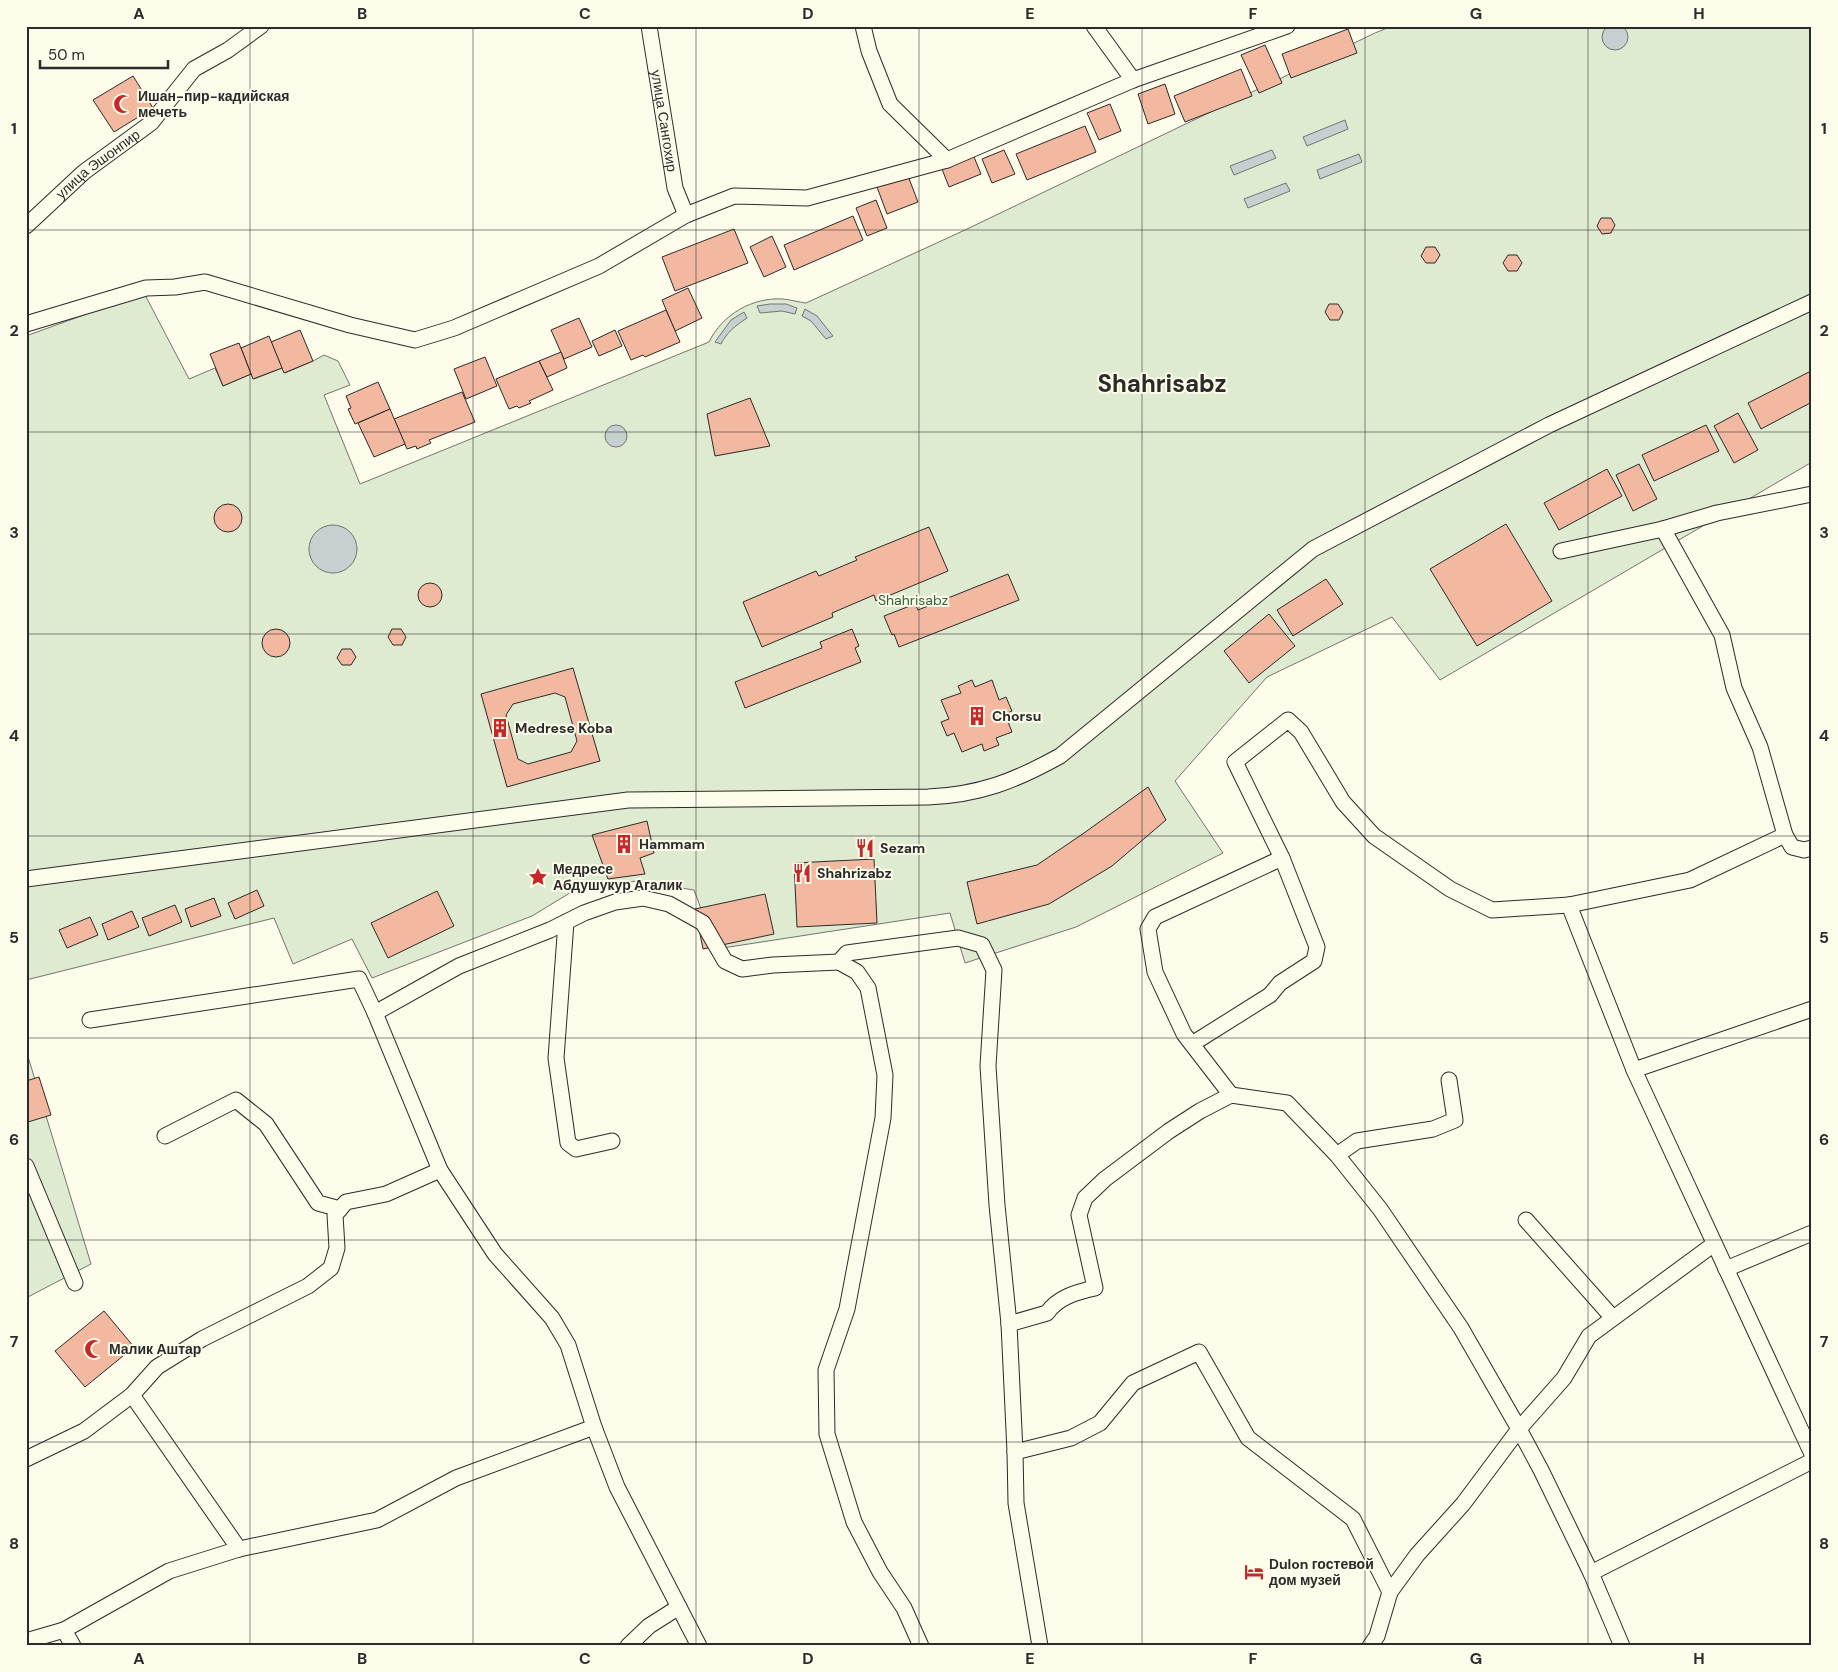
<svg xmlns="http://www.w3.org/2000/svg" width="1838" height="1672" font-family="'DM Sans',sans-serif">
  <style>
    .green { fill: #deebd1; stroke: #74746e }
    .water { fill: #c7d0d0; stroke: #74746e }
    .building { fill: #f2b8a0; stroke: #2b2b2b; fill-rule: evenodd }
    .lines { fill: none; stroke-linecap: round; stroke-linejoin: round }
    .street-casing { stroke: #2b2b2b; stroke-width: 17 }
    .street { stroke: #fdfbea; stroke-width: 15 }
    .grid { fill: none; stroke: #2b2b2b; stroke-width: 1; stroke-opacity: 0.55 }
    .labels { text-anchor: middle; stroke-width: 4; stroke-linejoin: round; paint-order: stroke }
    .poi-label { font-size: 14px; font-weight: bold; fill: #2b2b2b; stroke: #fdfbea; text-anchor: start }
    .street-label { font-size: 14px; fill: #2b2b2b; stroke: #fdfbea }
    .park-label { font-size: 14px; fill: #34623c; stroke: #fdfbea }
    .town-label { font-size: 24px; font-weight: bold; fill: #2b2b2b; stroke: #fdfbea }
    .neatline { fill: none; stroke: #2b2b2b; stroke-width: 2 }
    .grid-label { font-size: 16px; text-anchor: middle; font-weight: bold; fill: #2b2b2b }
  </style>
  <rect width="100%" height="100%" fill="#fdfbea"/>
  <g class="green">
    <path d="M 1392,26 L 1812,26 L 1812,462 L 1440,680 L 1392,617 L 1267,677 L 1175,781 L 1223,853 L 1076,927 L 965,963 L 950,913 L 716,949 L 694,890 L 636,881 L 601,888 L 583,885 L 532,916 L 372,978 L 352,939 L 293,964 L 274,918 L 26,980 L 26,336 L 144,293 L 189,379 L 215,368 L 223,386 L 251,374 L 254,379 L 282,368 L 285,373 L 313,361 L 324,355 L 338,361 L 350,385 L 324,395 L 360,484 L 709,342 C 722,315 752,297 783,299 C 791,300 799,302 806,303 L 965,230 L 1375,33 Z"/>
    <path d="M 26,1050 L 91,1264 L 26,1298 Z"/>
  </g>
  <g class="water">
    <circle cx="1615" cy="37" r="13"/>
    <path d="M 1345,120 L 1348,129 L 1307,146 L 1303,137 Z"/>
    <path d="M 1272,150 L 1276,158 L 1234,175 L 1230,166 Z"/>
    <path d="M 1359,154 L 1362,162 L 1320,179 L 1317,170 Z"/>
    <path d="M 1286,183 L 1290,191 L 1248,208 L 1244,199 Z"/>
    <path d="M 770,304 L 786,304 L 797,308 L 795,314 L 782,311 L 760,313 L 757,306 Z"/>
    <path d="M 805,309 L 817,316 L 833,336 L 826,339 L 811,321 L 802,316 Z"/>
    <path d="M 744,312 L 747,318 C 735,326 727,332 721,344 L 715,342 L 731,320 Z"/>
    <circle cx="616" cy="436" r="11"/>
    <circle cx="333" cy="549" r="24"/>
  </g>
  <g class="building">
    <path d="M 1348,29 L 1357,53 L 1291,78 L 1282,54 Z"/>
    <path d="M 1265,45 L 1282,83 L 1259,93 L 1241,55 Z"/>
    <path d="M 1241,69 L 1252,96 L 1185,122 L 1174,96 Z"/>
    <path d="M 133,76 L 153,108 L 114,132 L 93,100 Z"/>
    <path d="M 1165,84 L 1175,114 L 1148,124 L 1138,94 Z"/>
    <path d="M 1110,104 L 1121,131 L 1099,140 L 1087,113 Z"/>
    <path d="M 1085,126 L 1096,152 L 1027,180 L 1016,154 Z"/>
    <path d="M 1004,150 L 1015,174 L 992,183 L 982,159 Z"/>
    <path d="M 972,152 L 981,174 L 949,187 L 940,164 Z"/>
    <path d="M 908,176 L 918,202 L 887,214 L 877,187 Z"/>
    <path d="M 876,200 L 887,228 L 867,236 L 856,208 Z"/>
    <path d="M 853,216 L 863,240 L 794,270 L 784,245 Z"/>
    <path d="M 1601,218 L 1611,218 L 1615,225 L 1611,233 L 1602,234 L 1597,226 Z"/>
    <path d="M 734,229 L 748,263 L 675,291 L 662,257 Z"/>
    <path d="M 772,236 L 786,267 L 764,277 L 750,247 Z"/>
    <path d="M 1426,247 L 1435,247 L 1440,255 L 1435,263 L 1426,263 L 1421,256 Z"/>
    <path d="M 1508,255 L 1517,255 L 1522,263 L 1517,271 L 1508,271 L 1503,263 Z"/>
    <path d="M 688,288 L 702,318 L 675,331 L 662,300 Z"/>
    <path d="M 1329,304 L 1338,304 L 1343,312 L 1339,320 L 1330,320 L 1325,312 Z"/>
    <path d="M 666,310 L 680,342 L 645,357 L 643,355 L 631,360 L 618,331 Z"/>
    <path d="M 579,318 L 592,347 L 564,359 L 551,330 Z"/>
    <path d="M 300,330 L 313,361 L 284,373 L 271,342 Z"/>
    <path d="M 615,330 L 622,346 L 599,356 L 592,341 Z"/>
    <path d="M 269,336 L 282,368 L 253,379 L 241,348 Z"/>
    <path d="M 239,343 L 251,374 L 223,386 L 210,354 Z"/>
    <path d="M 561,352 L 567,368 L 547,377 L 539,361 Z"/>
    <path d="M 485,357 L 497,386 L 466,399 L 454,369 Z"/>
    <path d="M 539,361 L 553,390 L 529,401 L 531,403 L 519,408 L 517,406 L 509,409 L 496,379 Z"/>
    <path d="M 1809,372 L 1812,378 L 1812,402 L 1761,429 L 1748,403 Z"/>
    <path d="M 378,382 L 390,409 L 355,424 L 348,409 L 351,408 L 346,396 Z"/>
    <path d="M 462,392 L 475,422 L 429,440 L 431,443 L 417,449 L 416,446 L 407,449 L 394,419 Z"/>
    <path d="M 750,398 L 770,446 L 715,456 L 707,414 Z"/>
    <path d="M 390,409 L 405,444 L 374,457 L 358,423 Z"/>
    <path d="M 1738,413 L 1758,450 L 1734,463 L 1714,426 Z"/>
    <path d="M 1706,425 L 1719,451 L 1654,481 L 1642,455 Z"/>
    <path d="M 1639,464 L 1657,499 L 1633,511 L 1616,475 Z"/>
    <path d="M 1607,469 L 1622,496 L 1559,530 L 1544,503 Z"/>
    <circle cx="228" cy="518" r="14"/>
    <path d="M 1506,524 L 1552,601 L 1477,646 L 1430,569 Z"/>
    <path d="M 929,527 L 948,571 L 876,601 L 874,595 L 832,613 L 833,617 L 762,647 L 743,602 L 816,571 L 819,576 L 857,560 L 855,557 Z"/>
    <path d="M 1008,574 L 1019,600 L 899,647 L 894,634 L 892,635 L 884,616 L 915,604 L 918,610 Z"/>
    <path d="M 1326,579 L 1343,604 L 1293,636 L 1277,610 Z"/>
    <circle cx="430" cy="595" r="12"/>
    <path d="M 1269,614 L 1295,646 L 1249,683 L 1224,651 Z"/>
    <path d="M 392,629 L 401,629 L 406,637 L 402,645 L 393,645 L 388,637 Z"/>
    <path d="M 852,629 L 859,646 L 855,648 L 861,662 L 745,708 L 735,682 L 822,648 L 820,642 Z"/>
    <circle cx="276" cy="643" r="14"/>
    <path d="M 342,649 L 351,649 L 356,657 L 351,665 L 342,665 L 337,658 Z"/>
    <path d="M 573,668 L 600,761 L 507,787 L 481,694 ZM 555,693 L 565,697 L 577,741 L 571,752 L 528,764 L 518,759 L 506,715 L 513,704 Z"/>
    <path d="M 972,680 L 975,687 L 992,680 L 999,700 L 1006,697 L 1012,711 L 1005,714 L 1012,732 L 996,738 L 999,745 L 984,751 L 982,744 L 962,752 L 954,733 L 947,736 L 941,722 L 949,719 L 941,700 L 961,693 L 958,686 Z"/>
    <path d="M 1148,787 L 1166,820 L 1112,866 L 1049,904 L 977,924 L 967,882 L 1037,865 L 1084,833 Z"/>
    <path d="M 647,821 L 654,853 L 640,858 L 645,874 L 608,879 L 592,835 Z"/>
    <path d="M 874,859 L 877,923 L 797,927 L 794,863 Z"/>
    <path d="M 257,890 L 264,906 L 235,919 L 228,903 Z"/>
    <path d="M 437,891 L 454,926 L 388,958 L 371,923 Z"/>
    <path d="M 765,894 L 774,934 L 703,949 L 695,909 Z"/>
    <path d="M 214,898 L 221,916 L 191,927 L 185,909 Z"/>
    <path d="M 175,905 L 182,922 L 149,936 L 142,918 Z"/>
    <path d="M 132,911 L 139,927 L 108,940 L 102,924 Z"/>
    <path d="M 90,917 L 98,935 L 67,948 L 59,930 Z"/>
    <path d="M 39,1077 L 51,1115 L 28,1122 L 26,1081 Z"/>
    <path d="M 104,1311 L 134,1347 L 85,1387 L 55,1351 Z"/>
  </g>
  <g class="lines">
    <g class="street-casing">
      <g id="street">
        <path id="s1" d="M 649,26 L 675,188 L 686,215"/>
        <path d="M 863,26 L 869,51 L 890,104 L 947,160"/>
        <path d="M 1094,26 L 1133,80"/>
        <path id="s2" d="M 26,226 L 84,172 L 151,123 L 194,69 L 228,50 L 261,26"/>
        <path d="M 26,324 L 146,288 L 175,287 L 205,282 L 350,325 L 415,340 L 454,328 L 599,266 L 686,215 L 734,196 L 807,198 L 947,160 L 1133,80 L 1287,26"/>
        <path d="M 1812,494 L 1717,513 L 1663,529 L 1722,635 L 1734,688 L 1760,747 L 1785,835 L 1792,847 L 1804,850 L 1812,848"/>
        <path d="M 1561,551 L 1663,529"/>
        <path d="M 26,879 L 628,800 L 928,797 C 979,795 1015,781 1060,756 L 1313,549 L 1549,425 L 1812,302"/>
        <path d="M 1569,905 L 1634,1070 L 1812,1454"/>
        <path d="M 566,922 L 556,1058 L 568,1143 L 576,1149 L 612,1141"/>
        <path d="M 375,1013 L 459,966 L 550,930 L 584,913 L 615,902 L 643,898 L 669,904 L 703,923 L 725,961 L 742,969 L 773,965 L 839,962"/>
        <path d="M 90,1020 L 359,979 L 375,1013 L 440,1170 L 495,1254 L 552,1318 L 568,1345 L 594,1427 L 617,1487 L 699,1646"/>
        <path d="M 1192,1044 L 1270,995 L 1280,983 L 1314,961 L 1317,947 L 1282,858"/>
        <path d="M 1634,1070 L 1812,1009"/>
        <path d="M 165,1136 L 236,1100 L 266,1124 L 318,1203 L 340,1209"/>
        <path d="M 1337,1155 L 1357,1141 L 1433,1129 L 1455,1120 L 1449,1080"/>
        <path d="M 26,1166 L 75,1283"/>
        <path d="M 1526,1220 L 1613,1318"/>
        <path d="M 1726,1269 L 1812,1233"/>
        <path d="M 1009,1324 L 1047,1313 C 1058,1297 1077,1292 1095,1288 L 1079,1215 L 1085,1198 L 1105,1179 L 1169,1131 L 1200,1111 L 1231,1095"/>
        <path d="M 132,1395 L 239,1549"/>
        <path d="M 1015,1452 L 1071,1438 L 1100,1423 L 1133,1383 L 1199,1352 L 1248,1438 L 1353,1519 L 1390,1592"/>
        <path d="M 26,1459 L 84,1431 L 132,1395 L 157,1367 L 202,1339 L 308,1286 L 331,1268 L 337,1248 L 335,1215 L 346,1202 L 386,1194 L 440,1170"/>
        <path d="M 1591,1573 L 1812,1461"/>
        <path d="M 26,1641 L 64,1630"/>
        <path d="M 73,1646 L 64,1630 L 169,1571 L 239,1549 L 377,1520 L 456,1478 L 594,1427"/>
        <path d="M 628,1646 L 649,1626 L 679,1607"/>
        <path d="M 921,1646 L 904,1608 L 880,1572 L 854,1522 L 827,1434 L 826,1370 L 847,1309 L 883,1118 L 885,1075 L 868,988 L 857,972 L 839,962 L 847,953 L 958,938 L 982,945 L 994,970 L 988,1066 L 997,1205 L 1009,1324 L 1015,1452 L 1016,1503 L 1040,1646"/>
        <path d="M 1370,1646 L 1377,1636 L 1390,1592 L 1417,1555 L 1463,1504 L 1519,1429 L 1564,1378 L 1589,1336 L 1714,1244"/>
        <path d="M 1622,1646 L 1591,1573 L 1541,1470 L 1519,1429 L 1461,1328 L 1380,1209 L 1337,1155 L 1287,1103 L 1231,1095 L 1184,1034 L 1155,972 L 1148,929 L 1155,917 L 1282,858 L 1235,762 L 1288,720 L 1301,732 L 1343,802 L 1374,836 L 1450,889 L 1492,910 L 1569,905 L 1690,880 L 1785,835"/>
      </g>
    </g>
    <use href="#street" class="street"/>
  </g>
  <path class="grid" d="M 250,26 L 250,1646M 473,26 L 473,1646M 696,26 L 696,1646M 919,26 L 919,1646M 1142,26 L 1142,1646M 1365,26 L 1365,1646M 1588,26 L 1588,1646M 26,230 L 1812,230M 26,432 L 1812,432M 26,634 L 1812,634M 26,836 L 1812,836M 26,1038 L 1812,1038M 26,1240 L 1812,1240M 26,1442 L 1812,1442"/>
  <defs>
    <g id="mosque-bare" transform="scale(1.5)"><path d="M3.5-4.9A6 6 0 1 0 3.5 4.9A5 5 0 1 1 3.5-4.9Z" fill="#c62828" stroke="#fdfbea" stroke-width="2.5" paint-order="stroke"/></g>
    <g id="building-bare" transform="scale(1.5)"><path d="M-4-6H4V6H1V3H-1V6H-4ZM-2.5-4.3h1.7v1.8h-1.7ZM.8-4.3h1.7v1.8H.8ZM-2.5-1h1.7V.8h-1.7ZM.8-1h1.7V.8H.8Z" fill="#c62828" stroke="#fdfbea" stroke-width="2.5" paint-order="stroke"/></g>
    <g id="restaurant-bare" transform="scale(1.5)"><path d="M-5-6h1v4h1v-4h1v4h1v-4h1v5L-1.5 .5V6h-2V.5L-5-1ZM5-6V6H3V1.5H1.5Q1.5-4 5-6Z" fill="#c62828" stroke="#fdfbea" stroke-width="2.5" paint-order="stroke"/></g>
    <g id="sight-bare" transform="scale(1.5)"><path d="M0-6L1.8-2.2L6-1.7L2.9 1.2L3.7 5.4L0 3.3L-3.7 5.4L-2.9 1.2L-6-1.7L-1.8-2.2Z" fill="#c62828" stroke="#fdfbea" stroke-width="2.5" paint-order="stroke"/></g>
    <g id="hotel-bare" transform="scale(1.5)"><path d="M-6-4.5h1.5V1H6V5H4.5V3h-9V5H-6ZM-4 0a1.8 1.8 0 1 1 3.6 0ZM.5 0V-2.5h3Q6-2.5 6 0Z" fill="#c62828" stroke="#fdfbea" stroke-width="2.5" paint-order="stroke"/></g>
  </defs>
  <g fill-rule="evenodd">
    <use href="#mosque-bare" x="123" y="104"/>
    <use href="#building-bare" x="977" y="716"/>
    <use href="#building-bare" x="500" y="728"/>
    <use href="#building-bare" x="624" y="844"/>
    <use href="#restaurant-bare" x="865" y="848"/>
    <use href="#restaurant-bare" x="802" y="873"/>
    <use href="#sight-bare" x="538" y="877"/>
    <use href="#mosque-bare" x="94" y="1349"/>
    <use href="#hotel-bare" x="1254" y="1572"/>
  </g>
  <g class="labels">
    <g class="poi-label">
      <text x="138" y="101">Ишан-пир-кадийская<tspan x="138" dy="16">мечеть</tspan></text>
      <text x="992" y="721">Chorsu</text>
      <text x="515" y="733">Medrese Koba</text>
      <text x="639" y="849">Hammam</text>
      <text x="880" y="853">Sezam</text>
      <text x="553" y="874">Медресе<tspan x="553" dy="16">Абдушукур Агалик</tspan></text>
      <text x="817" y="878">Shahrizabz</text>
      <text x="109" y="1354">Малик Аштар</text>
      <text x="1269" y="1569">Dulon гостевой<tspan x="1269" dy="16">дом музей</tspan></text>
    </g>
    <g class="street-label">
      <text dy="5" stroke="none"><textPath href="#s1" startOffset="96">улица Сангохир</textPath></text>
      <text dy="5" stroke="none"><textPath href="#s2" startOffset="95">улица Эшонпир</textPath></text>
    </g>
    <g class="park-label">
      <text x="913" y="605">Shahrisabz</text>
    </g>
    <g class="town-label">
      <text x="1162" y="392">Shahrisabz</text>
    </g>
  </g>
  <rect width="1838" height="1672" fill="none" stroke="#fdfbea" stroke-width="55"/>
  <path d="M40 60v8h128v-8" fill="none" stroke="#2b2b2b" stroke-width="2.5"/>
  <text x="48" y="60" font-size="15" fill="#2b2b2b" stroke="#fdfbea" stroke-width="4" paint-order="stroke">50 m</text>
  <rect x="28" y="28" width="1782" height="1616" class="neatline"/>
  <g class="grid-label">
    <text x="139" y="19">A</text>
    <text x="362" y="19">B</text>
    <text x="585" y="19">C</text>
    <text x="808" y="19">D</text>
    <text x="1030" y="19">E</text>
    <text x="1253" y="19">F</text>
    <text x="1476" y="19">G</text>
    <text x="1699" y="19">H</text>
    <text x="14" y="134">1</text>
    <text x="1824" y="134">1</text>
    <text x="14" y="336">2</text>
    <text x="1824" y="336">2</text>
    <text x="14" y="538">3</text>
    <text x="1824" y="538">3</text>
    <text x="14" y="741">4</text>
    <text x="1824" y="741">4</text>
    <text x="14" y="943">5</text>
    <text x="1824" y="943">5</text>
    <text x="14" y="1145">6</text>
    <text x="1824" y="1145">6</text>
    <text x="14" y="1347">7</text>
    <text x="1824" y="1347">7</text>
    <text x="14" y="1549">8</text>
    <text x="1824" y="1549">8</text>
    <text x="139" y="1664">A</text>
    <text x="362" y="1664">B</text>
    <text x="585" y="1664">C</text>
    <text x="808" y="1664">D</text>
    <text x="1030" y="1664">E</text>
    <text x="1253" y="1664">F</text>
    <text x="1476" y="1664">G</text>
    <text x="1699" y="1664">H</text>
  </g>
</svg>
